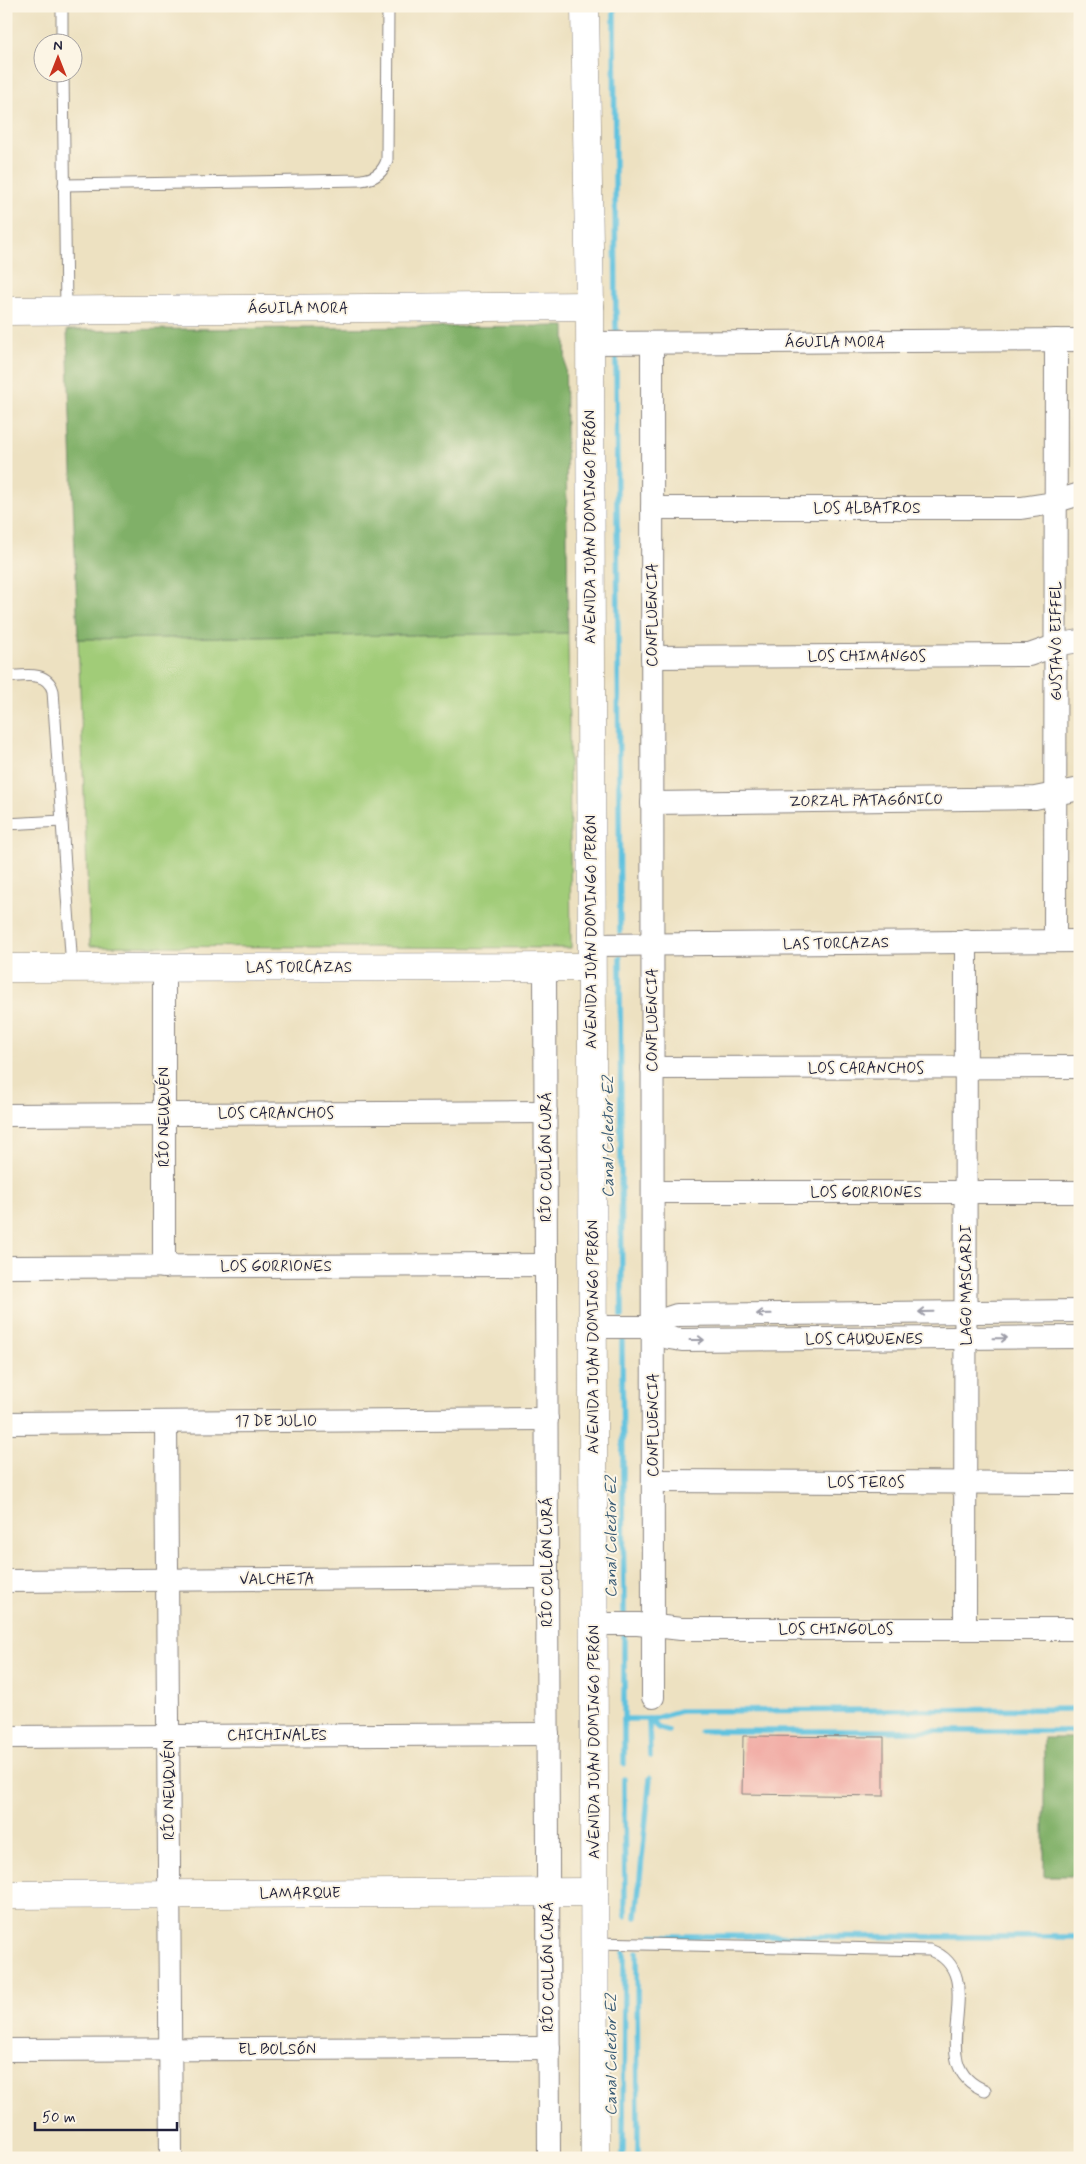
<svg xmlns="http://www.w3.org/2000/svg" width="1086" height="2164" font-family="Mynerve,sans-serif">
  <style>
    .green { fill: #a1cc78; stroke: #62775a }
    .forest { fill: #80b068; stroke: #516952 }
    .lines { fill: none; stroke-linecap: round; stroke-linejoin: round }
    .stream { stroke: #61c2df; stroke-width: 5.5 }
    .building { fill: #f1aba4 }
    .lane-casing { stroke: #88827e; stroke-width: 13 }
    .street-casing { stroke: #88827e; stroke-width: 24 }
    .secondary-casing { stroke: #88827e; stroke-width: 29 }
    .lane { stroke: #fff; stroke-width: 11 }
    .street { stroke: #fff; stroke-width: 22 }
    .secondary { stroke: #fff; stroke-width: 28 }
    .oneway { stroke: #9c9ca7 }
    .labels { text-anchor: middle; stroke-width: 4; stroke-linejoin: round; paint-order: stroke }
    .street-label { font-size: 15px; fill: #22223b; stroke: #fcf5e5 }
    .water-label { font-size: 16px; font-style: italic; fill: #385a74; stroke: #fcf5e5 }
  </style>
  <rect width="100%" height="100%" fill="#fcf5e5"/>
  <filter id="ink" filterUnits="userSpaceOnUse"><feTurbulence type="fractalNoise" baseFrequency=".02" numOctaves="2"/><feDisplacementMap in="SourceGraphic" scale="10" xChannelSelector="R" yChannelSelector="G"/><feConvolveMatrix kernelMatrix="1 2 1 2 8 2 1 2 1" color-interpolation-filters="sRGB"/></filter>
  <filter id="wash" filterUnits="userSpaceOnUse"><feTurbulence type="fractalNoise" baseFrequency=".0096" numOctaves="4" result="noise"/><feDisplacementMap in="SourceGraphic" scale="20" xChannelSelector="R" yChannelSelector="G"/><feGaussianBlur stdDeviation="1.12" result="paint"/><feColorMatrix in="noise" values="0 0 0 0 0 0 0 0 0 0 0 0 0 0 0 0 0 1.4 0 .05"/><feComposite in="paint" operator="in"/></filter>
  <g filter="url(#wash)">
    <rect width="100%" height="100%" fill="#ede1c1"/>
    <path class="green" d="M 568,633 L 571,948 L 90,946 L 78,639 Z"/>
    <g class="forest">
      <path d="M 565,326 L 568,633 L 78,639 L 67,330 Z"/>
      <rect x="1044" y="1738" width="36" height="138"/>
    </g>
    <g class="lines">
      <g class="stream">
        <path d="M 614,6 L 616,332"/>
        <path d="M 616,353 L 620,932"/>
        <path d="M 620,958 L 622,1316"/>
        <path d="M 622,1338 L 624,1616"/>
        <path d="M 624,1719 L 653,1719 L 680,1711 L 1080,1709"/>
        <path d="M 649,1719 L 650,1756"/>
        <path d="M 649,1719 L 658,1728 L 668,1731"/>
        <path d="M 701,1731 L 1080,1731"/>
        <path d="M 624,1764 L 624,1633"/>
        <path d="M 624,1779 L 625,1916"/>
        <path d="M 636,1917 L 650,1778"/>
        <path d="M 653,1936 L 1080,1937"/>
        <path d="M 637,1952 L 638,2158"/>
        <path d="M 623,2158 L 624,1953"/>
      </g>
    </g>
    <g id="blocks">
      <path class="building" d="M 743,1736 L 884,1737 L 884,1796 L 742,1794 Z"/>
    </g>
  </g>
  <g filter="url(#ink)">
    <use href="#blocks" fill-opacity="0" stroke="#88827e" stroke-width="1"/>
    <g class="lines">
      <g class="lane-casing">
        <g id="lane">
          <path d="M 62,6 L 62,42"/>
          <path d="M 63,72 L 66,310"/>
          <path d="M 64,185 L 361,180 C 374,179 383,173 387,160 L 388,6"/>
          <path d="M 6,677 C 24,676 47,670 53,691 L 72,968"/>
          <path d="M 6,824 L 62,821"/>
          <path d="M 594,1943 L 930,1950 C 995,1975 918,2065 985,2090"/>
        </g>
      </g>
      <g class="street-casing">
        <g id="street">
          <path d="M 590,343 L 1080,340"/>
          <path d="M 652,343 L 653,1697"/>
          <path d="M 652,508 L 1021,508 L 1047,504 L 1080,494"/>
          <path d="M 652,657 L 1029,655 L 1060,644 L 1080,641"/>
          <path d="M 652,803 L 1035,798 L 1080,789"/>
          <path d="M 1055,941 L 1056,340"/>
          <path d="M 591,945 L 1080,941"/>
          <path d="M 545,967 L 549,2158"/>
          <path d="M 164,968 L 164,1267"/>
          <path d="M 652,1068 L 1080,1067"/>
          <path d="M 6,1115 L 546,1112"/>
          <path d="M 653,1192 L 1080,1192"/>
          <path d="M 6,1267 L 546,1265"/>
          <path d="M 593,1327 L 653,1327 L 662,1320 L 677,1315 L 1080,1311"/>
          <path d="M 653,1327 L 669,1338 L 682,1340 L 1080,1337"/>
          <path d="M 166,1422 L 171,2158"/>
          <path d="M 6,1423 L 547,1419"/>
          <path d="M 653,1481 L 1080,1483"/>
          <path d="M 6,1581 L 547,1577"/>
          <path d="M 593,1624 L 638,1624 L 681,1629 L 1080,1629"/>
          <path d="M 965,1629 L 966,941"/>
          <path d="M 6,1737 L 548,1734"/>
          <path d="M 6,2050 L 549,2048"/>
        </g>
      </g>
      <g class="secondary-casing">
        <g id="secondary">
          <path d="M 585,6 L 590,306 L 595,2158"/>
          <path d="M 6,311 L 590,306"/>
          <path d="M 6,968 L 591,967"/>
          <path d="M 6,1895 L 594,1892"/>
        </g>
      </g>
      <use href="#lane" class="lane"/>
      <use href="#street" class="street"/>
      <use href="#secondary" class="secondary"/>
    </g>
    <defs><path id="oneway-shaft" d="M-6 0H5M1.5-3L5.5 0L1.5 3" fill="none" stroke-width="1.6" stroke-linecap="round" stroke-linejoin="round" transform="scale(1.25)"/></defs>
    <g class="oneway">
      <use href="#oneway-shaft" transform="translate(926 1312) rotate(179)"/>
      <use href="#oneway-shaft" transform="translate(764 1314) rotate(179)"/>
      <use href="#oneway-shaft" transform="translate(1000 1338) rotate(-1)"/>
      <use href="#oneway-shaft" transform="translate(697 1340)"/>
    </g>
  </g>
  <g class="labels">
    <g class="street-label">
      <text x="298" y="313">ÁGUILA MORA</text>
      <text x="835" y="347">ÁGUILA MORA</text>
      <text x="867" y="513">LOS ALBATROS</text>
      <text transform="translate(590 527) rotate(-90)" y="5">AVENIDA JUAN DOMINGO PERÓN</text>
      <text transform="translate(652 615) rotate(-90)" y="5">CONFLUENCIA</text>
      <text transform="translate(1056 641) rotate(-90)" y="5">GUSTAVO EIFFEL</text>
      <text x="867" y="661">LOS CHIMANGOS</text>
      <text transform="translate(866 800) rotate(-1)" y="5">ZORZAL PATAGÓNICO</text>
      <text transform="translate(591 932) rotate(-90)" y="5">AVENIDA JUAN DOMINGO PERÓN</text>
      <text transform="translate(836 943) rotate(-1)" y="5">LAS TORCAZAS</text>
      <text x="299" y="972">LAS TORCAZAS</text>
      <text transform="translate(652 1020) rotate(-90)" y="5">CONFLUENCIA</text>
      <text x="866" y="1073">LOS CARANCHOS</text>
      <text x="276" y="1118">LOS CARANCHOS</text>
      <text transform="translate(164 1117) rotate(-90)" y="5">RÍO NEUQUÉN</text>
      <text transform="translate(546 1157) rotate(-90)" y="5">RÍO COLLÓN CURÁ</text>
      <text x="866" y="1197">LOS GORRIONES</text>
      <text x="276" y="1271">LOS GORRIONES</text>
      <text transform="translate(966 1285) rotate(-90)" y="5">LAGO MASCARDI</text>
      <text transform="translate(593 1337) rotate(-90)" y="5">AVENIDA JUAN DOMINGO PERÓN</text>
      <text x="864" y="1344">LOS CAUQUENES</text>
      <text x="276" y="1426">17 DE JULIO</text>
      <text transform="translate(653 1425) rotate(-90)" y="5">CONFLUENCIA</text>
      <text x="866" y="1487">LOS TEROS</text>
      <text transform="translate(547 1562) rotate(-90)" y="5">RÍO COLLÓN CURÁ</text>
      <text x="277" y="1584">VALCHETA</text>
      <text x="836" y="1634">LOS CHINGOLOS</text>
      <text x="277" y="1740">CHICHINALES</text>
      <text transform="translate(594 1742) rotate(-90)" y="5">AVENIDA JUAN DOMINGO PERÓN</text>
      <text transform="translate(169 1790) rotate(-90)" y="5">RÍO NEUQUÉN</text>
      <text x="300" y="1898">LAMARQUE</text>
      <text transform="translate(548 1967) rotate(-90)" y="5">RÍO COLLÓN CURÁ</text>
      <text x="277" y="2054">EL BOLSÓN</text>
    </g>
    <g class="water-label">
      <text transform="translate(607 1137) rotate(-90)" y="6">Canal Colector E2</text>
      <text transform="translate(610 1537) rotate(-90)" y="6">Canal Colector E2</text>
      <text transform="translate(610 2055) rotate(-90)" y="6">Canal Colector E2</text>
    </g>
  </g>
  <rect width="1086" height="2164" fill="none" stroke="#fcf5e5" stroke-width="25"/>
  <g transform="translate(58 58)"><circle r="24" fill="#fcf5e5" stroke="#a5a1a1"/>
  <path d="M0-4L9 19L0 12L-9 19Z" fill="#c8321e"/>
  <text y="-8" font-size="14" font-weight="bold" text-anchor="middle" fill="#22223b">N</text>
  </g>
  <path d="M35 2122v8h142v-8" fill="none" stroke="#22223b" stroke-width="2.5"/>
  <text x="42" y="2122" font-size="15" fill="#22223b" stroke="#fcf5e5" stroke-width="4" paint-order="stroke">50 m</text>
</svg>
